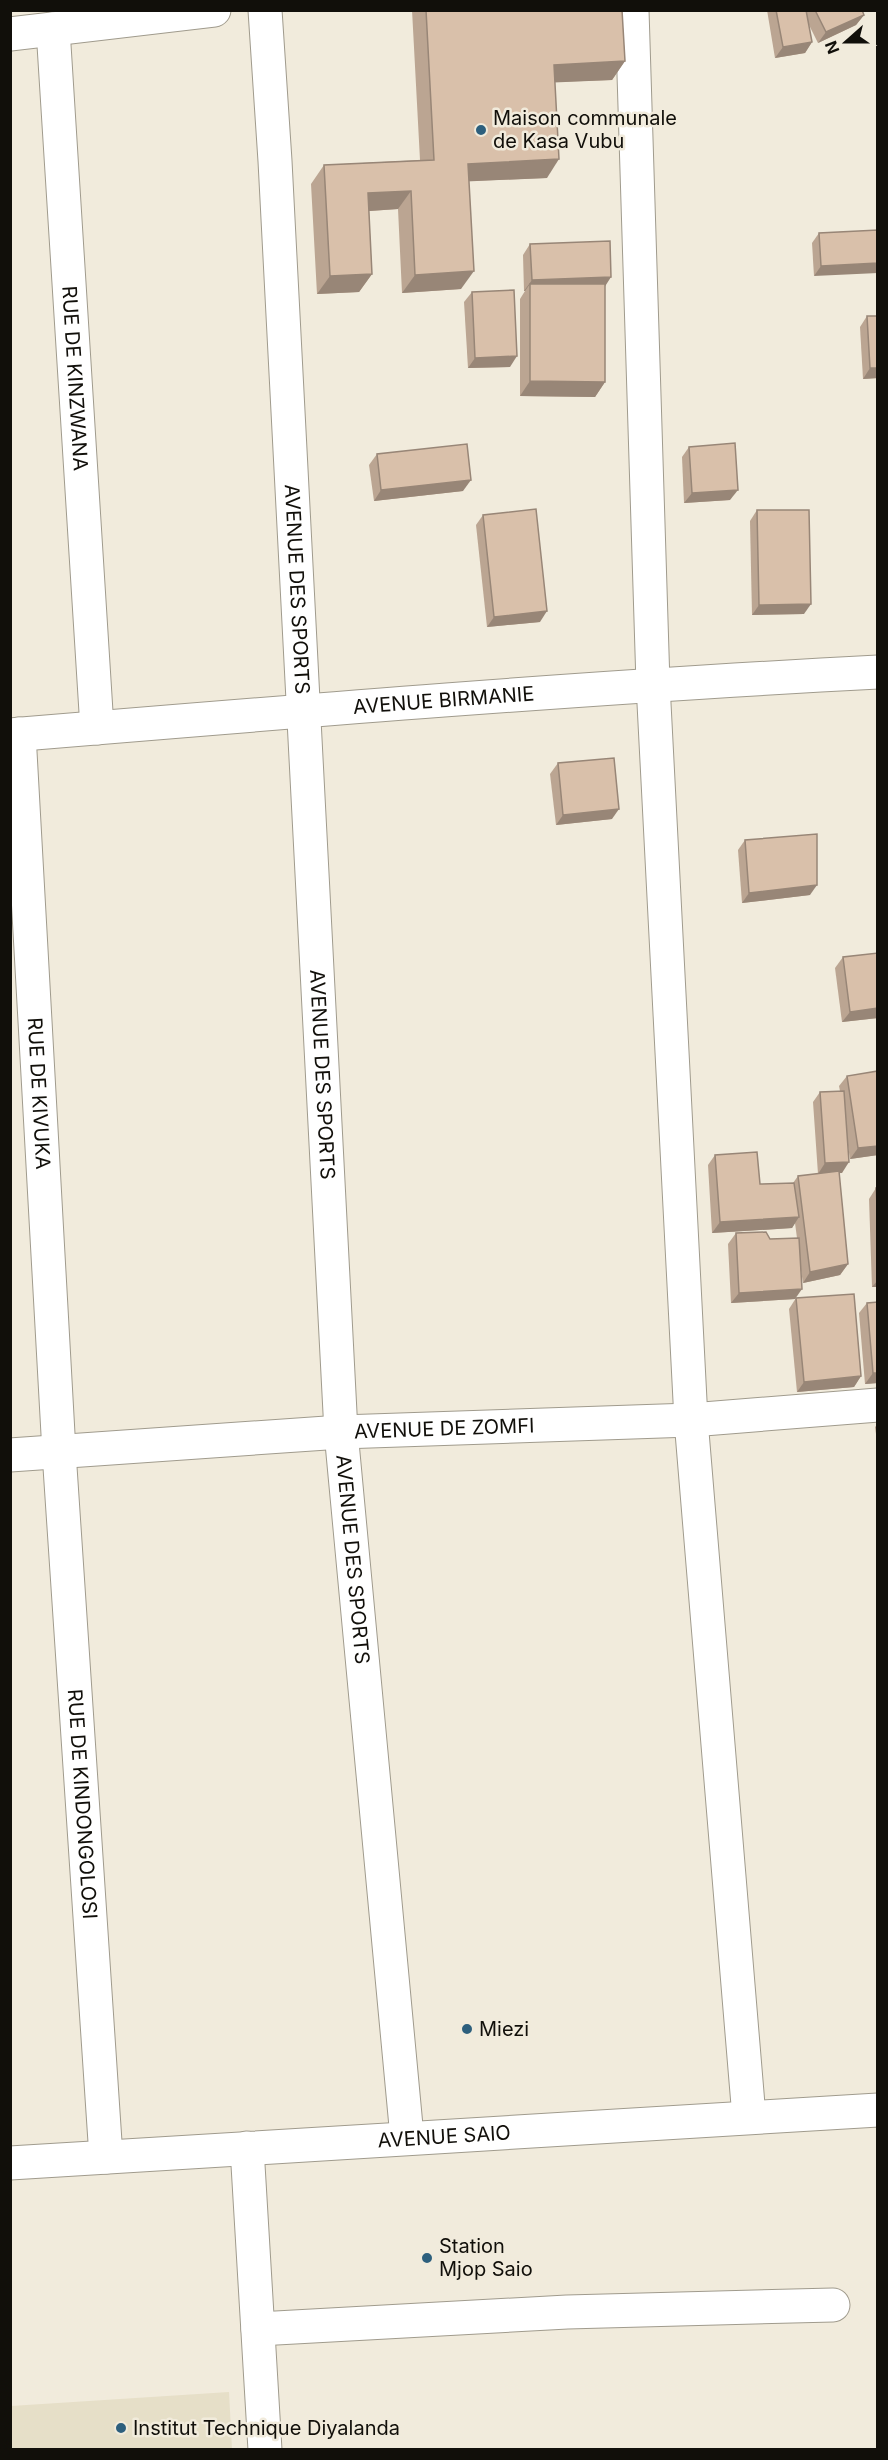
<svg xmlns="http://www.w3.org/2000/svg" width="888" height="2460" font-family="Inter,sans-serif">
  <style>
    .built { fill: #e6dfc8 }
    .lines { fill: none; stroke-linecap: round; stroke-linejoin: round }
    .minor-casing { stroke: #a09b8d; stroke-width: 35 }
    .minor { stroke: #fff; stroke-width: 33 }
    .wall { fill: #bba592 }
    .shaded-wall { fill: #988677 }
    .building { fill: #d9c0aa; stroke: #988677; stroke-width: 1.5 }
    .poi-dot { fill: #2d5f7d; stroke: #f1ebdc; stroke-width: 2 }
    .labels { text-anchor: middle; stroke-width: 5; stroke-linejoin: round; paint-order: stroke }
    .poi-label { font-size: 20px; fill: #110f0a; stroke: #f1ebdc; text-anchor: start }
    .street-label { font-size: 20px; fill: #110f0a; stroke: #f1ebdc }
  </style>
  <rect width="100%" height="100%" fill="#f1ebdc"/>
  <path class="built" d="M 229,2392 L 232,2449 L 11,2449 L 11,2406 Z"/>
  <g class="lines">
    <g class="minor-casing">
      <g id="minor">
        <path id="s1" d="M 265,10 L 275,161 L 341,1432 L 407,2137"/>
        <path d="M 632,10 L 653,684 L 691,1420 L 749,2117"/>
        <path id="s2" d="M 53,29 L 97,728"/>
        <path d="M 10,34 L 214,10"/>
        <path id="s3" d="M 19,734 L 59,1452 L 106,2157"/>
        <path id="s4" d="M 10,735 C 299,711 588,687 878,672"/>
        <path id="s5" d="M 10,1455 L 341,1432 L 691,1420 L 878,1405"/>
        <path d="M 247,2148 L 265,2450"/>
        <path id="s6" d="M 10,2163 L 878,2110"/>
        <path d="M 258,2329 L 567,2312 L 833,2305"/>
      </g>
    </g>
    <use href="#minor" class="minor"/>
  </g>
  <g class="wall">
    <path d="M 412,10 L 622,10 L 625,61 L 612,80 L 555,82 L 547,178 L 469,181 L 461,289 L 402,293 L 398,209 L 369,211 L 372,274 L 359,292 L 317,294 L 311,184 L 324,165 L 420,160 Z"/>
    <path d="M 767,10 L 862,10 L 864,15 L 856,25 L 818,43 L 808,23 L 812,42 L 805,53 L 775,58 Z"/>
    <path d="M 878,230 L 814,276 L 812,243 L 819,233 Z"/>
    <path d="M 530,244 L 605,286 L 605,382 L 595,397 L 520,396 L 520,299 L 525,291 L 524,291 L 523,255 Z"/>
    <path d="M 472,292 L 510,367 L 468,368 L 464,302 Z"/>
    <path d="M 867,316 L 878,378 L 863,379 L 860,327 Z"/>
    <path d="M 689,447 L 730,500 L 684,503 L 682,457 Z"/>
    <path d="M 377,454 L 463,491 L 374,501 L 369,465 Z"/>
    <path d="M 757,510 L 804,614 L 752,615 L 750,521 Z"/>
    <path d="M 483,515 L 540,622 L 487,627 L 476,525 Z"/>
    <path d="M 558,763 L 612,819 L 556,825 L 550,774 Z"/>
    <path d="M 745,840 L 810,895 L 742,903 L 738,850 Z"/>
    <path d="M 878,953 L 878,1018 L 842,1022 L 835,968 L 843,957 Z"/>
    <path d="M 847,1076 L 878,1155 L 850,1159 L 848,1146 L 842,1173 L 839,1173 L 848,1264 L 840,1275 L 803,1283 L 801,1270 L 795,1299 L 731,1303 L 728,1244 L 736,1233 L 770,1239 L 797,1238 L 795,1223 L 792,1228 L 712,1233 L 708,1165 L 715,1155 L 760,1184 L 793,1183 L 798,1176 L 818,1174 L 813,1102 L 820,1092 L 840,1091 L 839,1086 Z"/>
    <path d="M 876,1188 L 878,1188 L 878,1287 L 872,1287 L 869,1199 Z"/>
    <path d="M 796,1298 L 861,1376 L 854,1387 L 797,1392 L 789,1309 Z"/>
    <path d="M 867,1303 L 878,1383 L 865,1384 L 859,1313 Z"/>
    <path d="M 878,1424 L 878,1448 L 875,1427 Z"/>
  </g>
  <g class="shaded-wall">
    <path d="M 864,15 L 856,25 L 818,43 L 826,32 Z"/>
    <path d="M 812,42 L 805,53 L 775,58 L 783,47 Z"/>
    <path d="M 625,61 L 612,80 L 542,83 L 554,65 Z"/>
    <path d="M 559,159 L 547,178 L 455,182 L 468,164 Z"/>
    <path d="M 411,191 L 398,209 L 355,212 L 368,193 Z"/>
    <path d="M 878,263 L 878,273 L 814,276 L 821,266 Z"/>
    <path d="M 474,271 L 461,289 L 402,293 L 415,275 Z"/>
    <path d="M 372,274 L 359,292 L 317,294 L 330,276 Z"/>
    <path d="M 611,277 L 604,288 L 530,284 L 525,291 L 524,291 L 532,280 Z"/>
    <path d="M 517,356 L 510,367 L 468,368 L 475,358 Z"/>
    <path d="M 870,368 L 878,368 L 878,378 L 863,379 Z"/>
    <path d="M 530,381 L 605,382 L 595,397 L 520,396 Z"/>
    <path d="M 471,480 L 463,491 L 374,501 L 381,490 Z"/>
    <path d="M 738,490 L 730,500 L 684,503 L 692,493 Z"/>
    <path d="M 811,604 L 804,614 L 752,615 L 759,605 Z"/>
    <path d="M 547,611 L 540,622 L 487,627 L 494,617 Z"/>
    <path d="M 619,809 L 612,819 L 556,825 L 563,815 Z"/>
    <path d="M 817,885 L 810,895 L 742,903 L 749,893 Z"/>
    <path d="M 878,1008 L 878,1018 L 842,1022 L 850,1012 Z"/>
    <path d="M 878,1146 L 878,1155 L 850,1159 L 858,1148 Z"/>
    <path d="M 849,1162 L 842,1173 L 818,1174 L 825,1163 Z"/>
    <path d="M 799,1217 L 792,1228 L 712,1233 L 720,1222 Z"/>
    <path d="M 848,1264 L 840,1275 L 803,1283 L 810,1272 Z"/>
    <path d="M 878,1280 L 878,1287 L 872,1287 Z"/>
    <path d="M 802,1289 L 795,1299 L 731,1303 L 739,1293 Z"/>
    <path d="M 873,1373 L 878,1373 L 878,1383 L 865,1384 Z"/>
    <path d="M 861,1376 L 854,1387 L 797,1392 L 804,1382 Z"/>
  </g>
  <g class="building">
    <path d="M 426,10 L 622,10 L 625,61 L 554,65 L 559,159 L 468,164 L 474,271 L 415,275 L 411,191 L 368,193 L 372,274 L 330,276 L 324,165 L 434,160 Z"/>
    <path d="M 776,10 L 806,10 L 812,42 L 783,47 Z"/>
    <path d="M 815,10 L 862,10 L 864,15 L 826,32 Z"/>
    <path d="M 878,230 L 878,263 L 821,266 L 819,233 Z"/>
    <path d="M 610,241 L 611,277 L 532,280 L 530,244 Z"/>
    <path d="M 530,284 L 605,284 L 605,382 L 530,381 Z"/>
    <path d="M 514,290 L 517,356 L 475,358 L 472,292 Z"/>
    <path d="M 867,316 L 878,316 L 878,368 L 870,368 Z"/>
    <path d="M 735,443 L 738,490 L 692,493 L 689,447 Z"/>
    <path d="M 467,444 L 471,480 L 381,490 L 377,454 Z"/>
    <path d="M 536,509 L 547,611 L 494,617 L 483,515 Z"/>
    <path d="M 757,510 L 809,510 L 811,604 L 759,605 Z"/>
    <path d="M 614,758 L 619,809 L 563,815 L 558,763 Z"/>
    <path d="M 817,834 L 817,885 L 749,893 L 745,840 Z"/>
    <path d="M 878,953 L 878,1008 L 850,1012 L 843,957 Z"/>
    <path d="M 878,1071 L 878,1146 L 858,1148 L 847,1076 Z"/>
    <path d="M 844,1091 L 849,1162 L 825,1163 L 820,1092 Z"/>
    <path d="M 757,1152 L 760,1184 L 794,1183 L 799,1217 L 720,1222 L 715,1155 Z"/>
    <path d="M 839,1171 L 848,1264 L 810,1272 L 798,1176 Z"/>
    <path d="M 876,1188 L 878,1188 L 878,1222 Z"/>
    <path d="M 766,1232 L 770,1239 L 799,1238 L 802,1289 L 739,1293 L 736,1233 Z"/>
    <path d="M 854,1294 L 861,1376 L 804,1382 L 796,1298 Z"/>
    <path d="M 878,1302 L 878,1373 L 873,1373 L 867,1303 Z"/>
  </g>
  <g class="poi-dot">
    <circle cx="481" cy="130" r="6"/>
    <circle cx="467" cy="2029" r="6"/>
    <circle cx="427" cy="2258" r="6"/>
    <circle cx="121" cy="2428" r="6"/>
  </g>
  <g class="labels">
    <g class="poi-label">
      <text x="493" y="125">Maison communale<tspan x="493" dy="23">de Kasa Vubu</tspan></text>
      <text x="479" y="2036">Miezi</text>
      <text x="439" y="2253">Station<tspan x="439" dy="23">Mjop Saio</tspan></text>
      <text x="133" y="2435">Institut Technique Diyalanda</text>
    </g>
    <g class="street-label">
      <text dy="7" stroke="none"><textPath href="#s2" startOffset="350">RUE DE KINZWANA</textPath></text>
      <text dy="7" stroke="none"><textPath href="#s1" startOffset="580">AVENUE DES SPORTS</textPath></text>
      <text dy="7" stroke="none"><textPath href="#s4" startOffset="435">AVENUE BIRMANIE</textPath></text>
      <text dy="7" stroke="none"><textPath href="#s1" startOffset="1066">AVENUE DES SPORTS</textPath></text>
      <text dy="7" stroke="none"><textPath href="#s3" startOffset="360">RUE DE KIVUKA</textPath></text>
      <text dy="7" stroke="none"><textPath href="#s5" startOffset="435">AVENUE DE ZOMFI</textPath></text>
      <text dy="7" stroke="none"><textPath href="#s1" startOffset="1552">AVENUE DES SPORTS</textPath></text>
      <text dy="7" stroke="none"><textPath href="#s3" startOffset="1072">RUE DE KINDONGOLOSI</textPath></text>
      <text dy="7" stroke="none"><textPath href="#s6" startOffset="435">AVENUE SAIO</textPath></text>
    </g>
  </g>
  <rect width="888" height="2460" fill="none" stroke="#110f0a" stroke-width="24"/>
  <g transform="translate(846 42) rotate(249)" stroke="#f1ebdc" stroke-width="4.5" paint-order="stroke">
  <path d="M0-4.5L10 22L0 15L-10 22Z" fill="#110f0a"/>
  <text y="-9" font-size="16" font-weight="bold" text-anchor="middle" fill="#110f0a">N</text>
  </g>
</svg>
